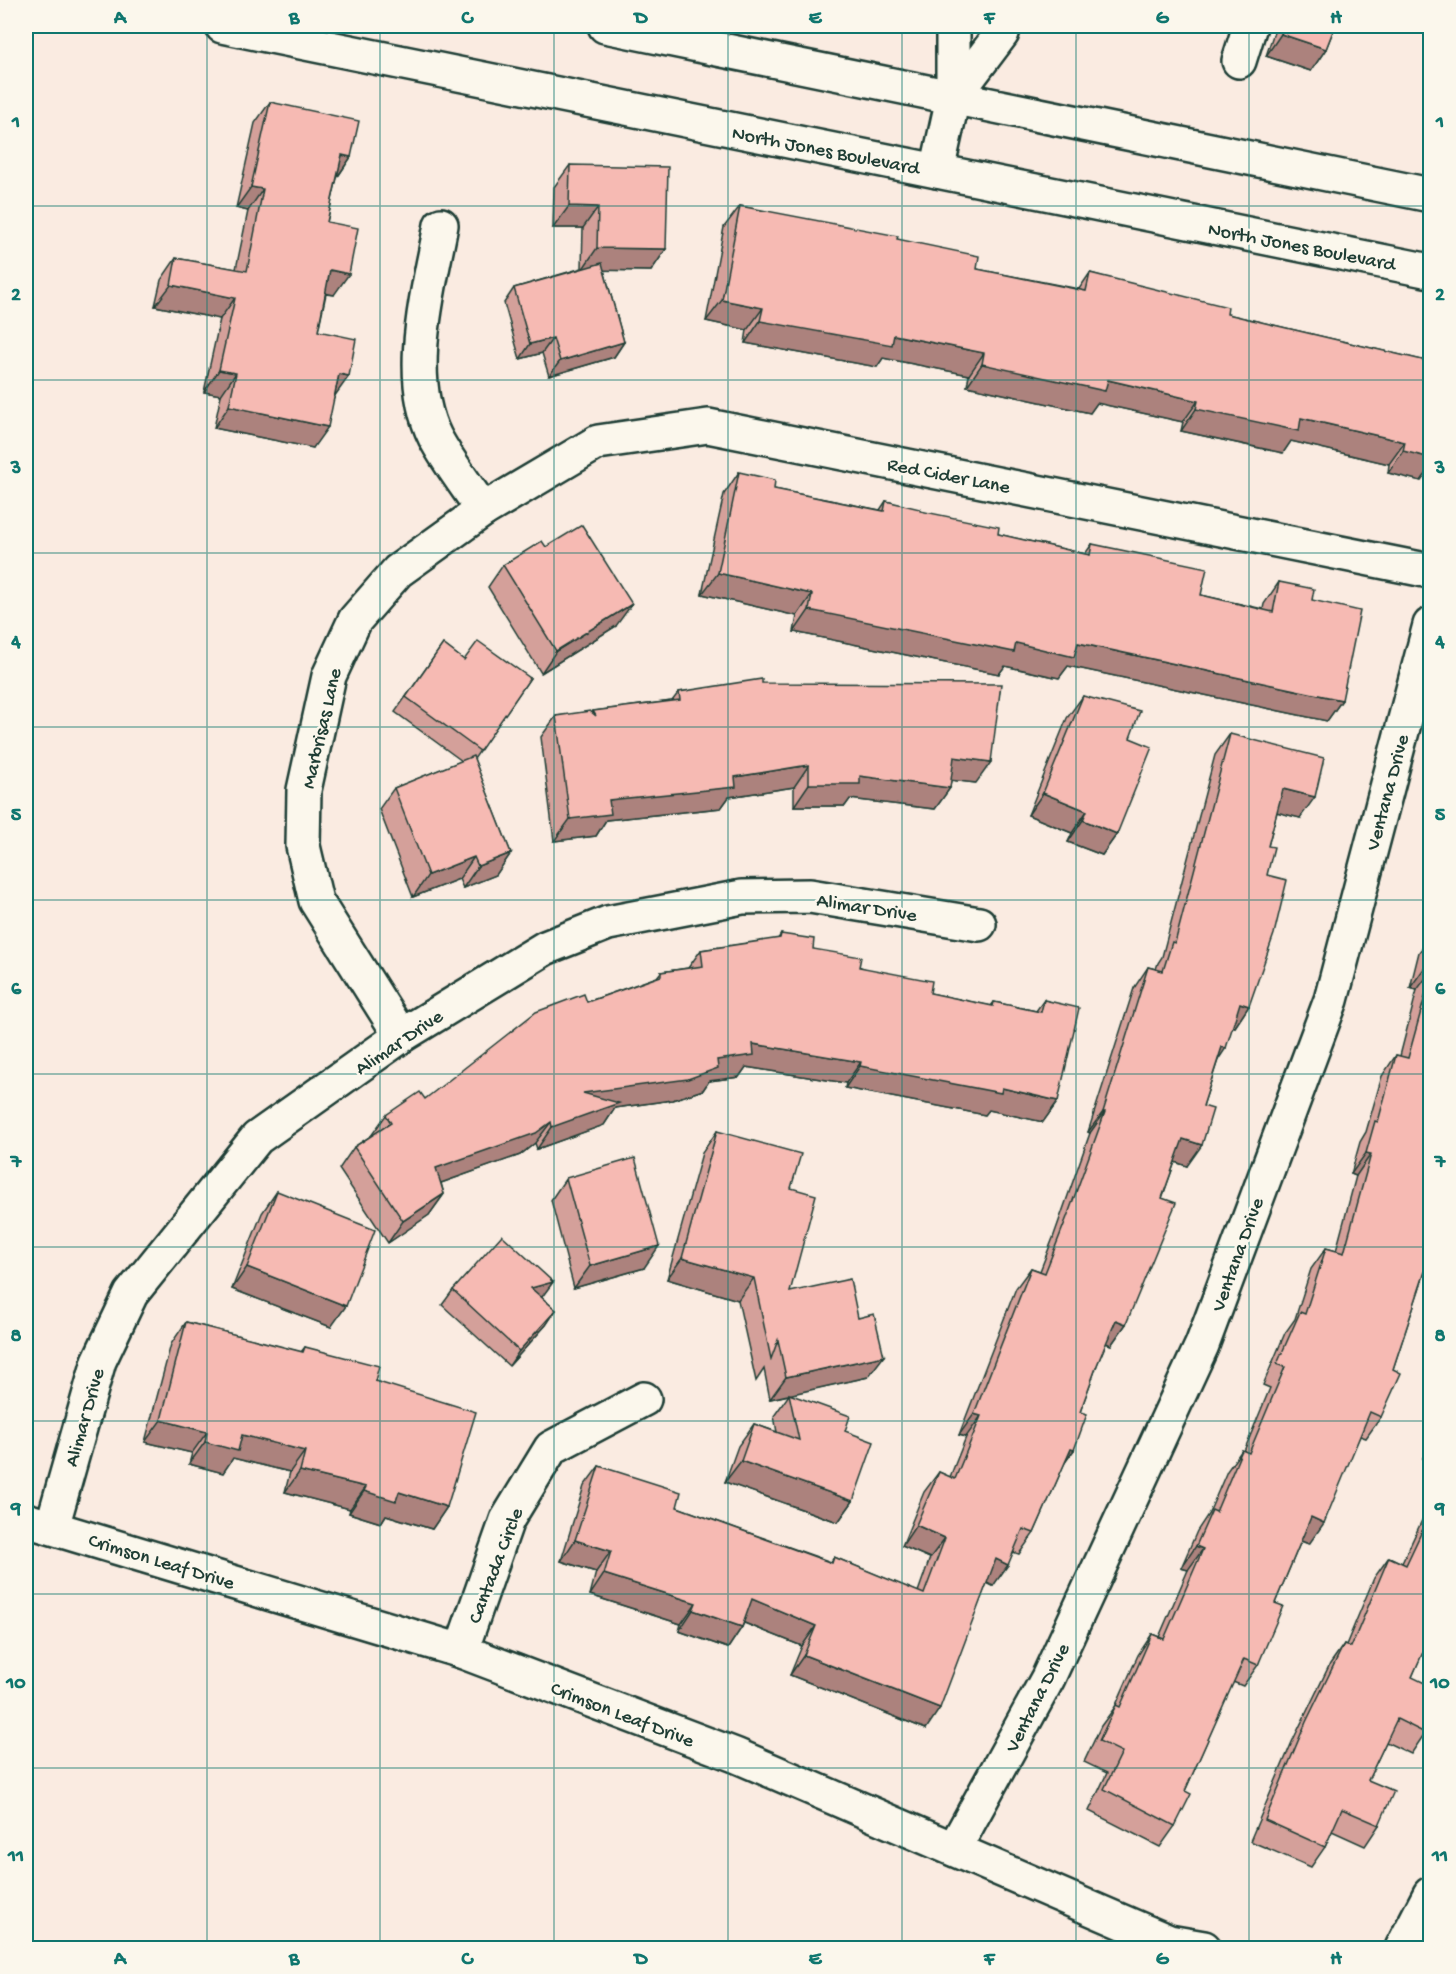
<svg xmlns="http://www.w3.org/2000/svg" width="1456" height="1974" font-family="'Gochi Hand',sans-serif">
  <style>
    .lines { fill: none; stroke-linecap: round; stroke-linejoin: round }
    .minor-casing { stroke: #1f3d34; stroke-width: 38 }
    .secondary-casing { stroke: #1f3d34; stroke-width: 38 }
    .minor { stroke: #fbf7ec; stroke-width: 33 }
    .secondary { stroke: #fbf7ec; stroke-width: 33 }
    .wall { fill: #d4a09a; stroke: #1f3d34; stroke-width: 1.5 }
    .shaded-wall { fill: #ac827d; stroke: #1f3d34; stroke-width: 1.5 }
    .building { fill: #f6bab3; stroke: #1f3d34; stroke-width: 1.5 }
    .grid { fill: none; stroke: #0f766e; stroke-width: 1.5; stroke-opacity: 0.55 }
    .labels { text-anchor: middle; stroke-width: 5; stroke-linejoin: round; paint-order: stroke }
    .street-label { font-size: 20px; fill: #1f3d34; stroke: #fbf7ec }
    .neatline { fill: none; stroke: #0f766e; stroke-width: 2 }
    .grid-label { font-size: 20px; text-anchor: middle; font-weight: bold; fill: #0f766e }
  </style>
  <rect width="100%" height="100%" fill="#faebe1"/>
  <filter id="ink" filterUnits="userSpaceOnUse"><feTurbulence type="fractalNoise" baseFrequency=".0167" numOctaves="2"/><feDisplacementMap in="SourceGraphic" scale="12" xChannelSelector="R" yChannelSelector="G"/><feConvolveMatrix kernelMatrix="1 2 1 2 8 2 1 2 1" color-interpolation-filters="sRGB"/></filter>
  <g filter="url(#ink)">
    <g class="lines">
      <g class="minor-casing">
        <g id="minor">
          <path d="M 1239,61 L 1250,26"/>
          <path d="M 953,98 L 1002,33 L 1004,26"/>
          <path d="M 937,171 L 953,98 L 953,26"/>
          <path d="M 441,225 C 429,290 404,375 435,437 C 448,462 467,486 483,510"/>
          <path d="M 401,1036 L 316,901 L 303,846 L 304,790 L 329,676 L 355,620 L 398,571 L 483,510 L 598,442 L 708,426 L 1430,571"/>
          <path d="M 26,1520 L 461,1651 L 735,1755 L 1169,1942 L 1204,1948"/>
          <path d="M 52,1527 L 99,1361 L 131,1294 L 257,1138 L 401,1036 L 545,948 L 608,923 L 742,897 L 810,896 L 979,924"/>
          <path d="M 461,1651 L 507,1520 L 551,1448 L 644,1399"/>
          <path d="M 954,1849 L 1048,1678 L 1202,1345 L 1331,1000 L 1430,625"/>
          <path d="M 1402,1948 L 1430,1894"/>
        </g>
      </g>
      <g class="secondary-casing">
        <g id="secondary">
          <path d="M 222,26 L 1430,271"/>
          <path d="M 605,26 L 1430,195"/>
        </g>
      </g>
      <use href="#minor" class="minor"/>
      <use href="#secondary" class="secondary"/>
    </g>
    <g class="wall">
      <path d="M 1276,26 L 1335,26 L 1326,49 L 1311,71 L 1266,56 Z"/>
      <path d="M 270,102 L 351,157 L 337,178 L 327,222 L 334,295 L 326,294 L 318,331 L 335,396 L 313,448 L 214,428 L 221,395 L 204,392 L 220,319 L 155,306 L 161,280 L 176,258 L 236,269 L 248,211 L 236,208 L 255,123 Z"/>
      <path d="M 570,165 L 666,249 L 651,271 L 604,270 L 624,342 L 614,357 L 549,376 L 542,353 L 520,359 L 504,303 L 514,288 L 582,268 L 583,228 L 553,228 L 554,187 Z"/>
      <path d="M 740,206 L 897,239 L 977,269 L 1079,289 L 1090,273 L 1227,314 L 1431,362 L 1431,467 L 1421,481 L 1388,473 L 1389,464 L 1291,441 L 1283,453 L 1181,431 L 1183,422 L 1097,403 L 1090,413 L 967,386 L 969,375 L 883,358 L 877,367 L 745,343 L 747,330 L 706,321 L 724,227 Z"/>
      <path d="M 739,472 L 774,489 L 880,510 L 886,501 L 998,534 L 1085,554 L 1092,544 L 1201,595 L 1263,609 L 1264,604 L 1279,582 L 1312,600 L 1342,700 L 1327,721 L 1068,666 L 1059,678 L 1005,666 L 999,674 L 794,632 L 797,616 L 702,594 L 724,494 Z"/>
      <path d="M 546,547 L 616,626 L 541,673 L 488,587 L 503,565 Z"/>
      <path d="M 443,644 L 464,660 L 530,678 L 474,759 L 511,853 L 496,875 L 463,888 L 459,879 L 413,897 L 379,809 L 394,788 L 462,761 L 395,712 Z"/>
      <path d="M 762,683 L 976,783 L 951,780 L 950,788 L 935,809 L 850,799 L 845,806 L 794,806 L 794,787 L 729,797 L 721,808 L 606,820 L 596,836 L 554,841 L 541,737 L 556,716 L 592,713 L 593,711 L 672,701 L 679,692 Z"/>
      <path d="M 1083,696 L 1130,738 L 1117,834 L 1102,855 L 1068,842 L 1072,833 L 1028,815 L 1067,718 Z"/>
      <path d="M 1230,734 L 1300,818 L 1277,812 L 1268,846 L 1267,875 L 1249,1006 L 1235,1027 L 1233,1026 L 1218,1060 L 1203,1106 L 1187,1166 L 1175,1162 L 1162,1198 L 1126,1324 L 1111,1345 L 1106,1343 L 1097,1365 L 1080,1412 L 1074,1450 L 1065,1462 L 1034,1533 L 1019,1554 L 1013,1552 L 993,1586 L 987,1583 L 926,1729 L 790,1675 L 802,1646 L 744,1623 L 742,1627 L 728,1648 L 679,1631 L 681,1624 L 590,1595 L 596,1572 L 561,1561 L 584,1486 L 599,1466 L 677,1507 L 831,1562 L 834,1557 L 918,1592 L 930,1558 L 902,1546 L 924,1492 L 939,1472 L 950,1477 L 966,1437 L 959,1435 L 1016,1288 L 1031,1268 L 1040,1271 L 1053,1238 L 1090,1133 L 1088,1132 L 1134,988 L 1148,967 L 1156,969 L 1158,963 L 1162,957 L 1215,755 Z"/>
      <path d="M 781,934 L 813,949 L 930,993 L 991,1006 L 994,1002 L 1036,1011 L 1044,1000 L 1058,1101 L 1043,1122 L 989,1110 L 985,1115 L 845,1088 L 846,1083 L 746,1067 L 739,1077 L 709,1081 L 703,1090 L 672,1100 L 615,1108 L 604,1125 L 537,1149 L 535,1143 L 520,1155 L 441,1183 L 444,1194 L 429,1215 L 388,1243 L 339,1169 L 354,1147 L 371,1136 L 386,1115 L 425,1099 L 587,1002 L 657,977 L 661,972 L 688,968 L 701,950 L 778,939 Z"/>
      <path d="M 1431,937 L 1431,1253 L 1393,1369 L 1381,1417 L 1366,1438 L 1360,1436 L 1309,1544 L 1301,1541 L 1275,1603 L 1258,1665 L 1243,1686 L 1233,1682 L 1185,1791 L 1175,1826 L 1160,1847 L 1089,1811 L 1107,1773 L 1084,1762 L 1101,1726 L 1115,1707 L 1138,1655 L 1152,1634 L 1159,1637 L 1188,1570 L 1181,1568 L 1197,1531 L 1209,1513 L 1227,1471 L 1242,1450 L 1244,1451 L 1270,1388 L 1263,1385 L 1285,1333 L 1295,1319 L 1311,1269 L 1326,1248 L 1336,1251 L 1356,1176 L 1351,1174 L 1360,1142 L 1366,1132 L 1382,1076 L 1396,1055 L 1400,1056 L 1417,990 L 1410,988 L 1419,952 Z"/>
      <path d="M 717,1131 L 791,1188 L 790,1292 L 868,1377 L 790,1394 L 845,1431 L 853,1501 L 838,1522 L 725,1482 L 738,1446 L 754,1424 L 777,1432 L 774,1416 L 789,1395 L 770,1399 L 764,1369 L 756,1381 L 738,1300 L 667,1279 L 702,1153 Z"/>
      <path d="M 566,1178 L 644,1268 L 574,1288 L 551,1200 Z"/>
      <path d="M 277,1191 L 331,1327 L 232,1289 L 262,1213 Z"/>
      <path d="M 553,1282 L 541,1297 L 556,1310 L 546,1325 L 509,1366 L 442,1305 L 453,1290 Z"/>
      <path d="M 186,1322 L 301,1352 L 305,1347 L 375,1381 L 447,1507 L 432,1529 L 386,1515 L 381,1523 L 349,1513 L 350,1509 L 285,1492 L 290,1472 L 233,1458 L 223,1473 L 189,1464 L 192,1453 L 145,1442 L 171,1344 Z"/>
      <path d="M 1431,1438 L 1431,1461 L 1423,1458 Z"/>
      <path d="M 1431,1501 L 1431,1642 L 1427,1641 L 1412,1677 L 1425,1733 L 1411,1754 L 1386,1742 L 1368,1780 L 1379,1825 L 1365,1846 L 1332,1831 L 1325,1847 L 1311,1867 L 1250,1841 L 1292,1742 L 1330,1664 L 1344,1644 L 1346,1645 L 1374,1578 L 1389,1557 L 1402,1563 Z"/>
    </g>
    <g class="shaded-wall">
      <path d="M 1208,26 L 1224,26 L 1221,29 Z"/>
      <path d="M 1281,34 L 1326,49 L 1311,71 L 1266,56 Z"/>
      <path d="M 342,155 L 351,157 L 336,179 Z"/>
      <path d="M 251,187 L 263,189 L 248,211 L 236,208 Z"/>
      <path d="M 569,206 L 598,207 L 583,228 L 553,228 Z"/>
      <path d="M 597,248 L 666,249 L 651,271 L 582,270 Z"/>
      <path d="M 330,270 L 349,274 L 334,295 L 315,291 Z"/>
      <path d="M 171,285 L 235,298 L 220,319 L 155,306 Z"/>
      <path d="M 722,300 L 763,308 L 747,330 L 706,321 Z"/>
      <path d="M 760,321 L 894,335 L 984,353 L 969,375 L 883,358 L 877,367 L 745,343 Z"/>
      <path d="M 553,338 L 542,353 L 520,359 L 530,344 Z"/>
      <path d="M 624,342 L 614,357 L 549,376 L 560,361 Z"/>
      <path d="M 982,364 L 1108,380 L 1198,401 L 1183,422 L 1097,403 L 1090,413 L 967,386 Z"/>
      <path d="M 219,370 L 236,373 L 221,395 L 204,392 Z"/>
      <path d="M 339,374 L 349,376 L 334,397 Z"/>
      <path d="M 229,406 L 328,427 L 313,448 L 214,428 Z"/>
      <path d="M 1196,409 L 1301,418 L 1405,442 L 1389,464 L 1291,441 L 1283,453 L 1181,431 Z"/>
      <path d="M 1403,451 L 1431,456 L 1431,467 L 1421,481 L 1388,473 Z"/>
      <path d="M 718,573 L 812,594 L 797,616 L 702,594 Z"/>
      <path d="M 632,604 L 616,626 L 541,673 L 556,651 Z"/>
      <path d="M 809,610 L 1016,643 L 1078,643 L 1342,700 L 1327,721 L 1068,666 L 1059,678 L 1005,666 L 999,674 L 794,632 Z"/>
      <path d="M 954,757 L 991,762 L 976,783 L 939,779 Z"/>
      <path d="M 809,765 L 794,787 L 729,797 L 721,808 L 606,820 L 596,836 L 554,841 L 570,819 L 609,800 L 735,777 Z"/>
      <path d="M 860,776 L 950,788 L 935,809 L 850,799 L 845,806 L 794,806 L 809,784 Z"/>
      <path d="M 1283,789 L 1315,797 L 1300,818 L 1268,810 Z"/>
      <path d="M 1043,793 L 1087,811 L 1072,833 L 1028,815 Z"/>
      <path d="M 1083,820 L 1117,834 L 1102,855 L 1068,842 Z"/>
      <path d="M 511,853 L 496,875 L 463,888 L 478,866 Z"/>
      <path d="M 474,857 L 459,879 L 413,897 L 428,875 Z"/>
      <path d="M 1425,967 L 1431,968 L 1431,971 L 1417,990 L 1410,988 Z"/>
      <path d="M 1240,1003 L 1249,1006 L 1235,1027 L 1226,1024 Z"/>
      <path d="M 753,1044 L 861,1062 L 846,1083 L 746,1067 L 739,1077 L 709,1081 L 703,1090 L 672,1100 L 615,1108 L 604,1125 L 537,1149 L 552,1127 L 583,1093 L 717,1060 Z"/>
      <path d="M 1222,1047 L 1226,1048 L 1212,1069 Z"/>
      <path d="M 860,1066 L 1002,1088 L 1058,1101 L 1043,1122 L 989,1110 L 985,1115 L 845,1088 Z"/>
      <path d="M 1103,1112 L 1105,1112 L 1090,1133 L 1088,1132 Z"/>
      <path d="M 551,1122 L 535,1143 L 520,1155 L 421,1190 L 436,1168 Z"/>
      <path d="M 1183,1139 L 1202,1145 L 1187,1166 L 1169,1160 Z"/>
      <path d="M 1366,1153 L 1371,1154 L 1356,1176 L 1351,1174 Z"/>
      <path d="M 444,1194 L 429,1215 L 388,1243 L 403,1221 Z"/>
      <path d="M 659,1246 L 644,1268 L 574,1288 L 590,1266 Z"/>
      <path d="M 682,1258 L 754,1278 L 738,1300 L 667,1279 Z"/>
      <path d="M 247,1267 L 346,1306 L 331,1327 L 232,1289 Z"/>
      <path d="M 553,1282 L 542,1297 L 521,1303 L 531,1288 Z"/>
      <path d="M 556,1310 L 546,1325 L 509,1366 L 519,1351 Z"/>
      <path d="M 1116,1320 L 1126,1324 L 1111,1345 L 1101,1341 Z"/>
      <path d="M 884,1356 L 868,1377 L 770,1399 L 786,1377 Z"/>
      <path d="M 974,1414 L 981,1416 L 966,1437 L 959,1435 Z"/>
      <path d="M 161,1420 L 207,1432 L 192,1453 L 145,1442 Z"/>
      <path d="M 242,1435 L 305,1451 L 290,1472 L 233,1458 L 223,1473 L 189,1464 L 205,1442 Z"/>
      <path d="M 1431,1448 L 1431,1461 L 1423,1458 Z"/>
      <path d="M 1071,1449 L 1074,1450 L 1059,1471 Z"/>
      <path d="M 741,1461 L 853,1501 L 838,1522 L 725,1482 Z"/>
      <path d="M 300,1471 L 366,1487 L 350,1509 L 285,1492 Z"/>
      <path d="M 364,1491 L 399,1492 L 447,1507 L 432,1529 L 386,1515 L 381,1523 L 349,1513 Z"/>
      <path d="M 1311,1517 L 1324,1523 L 1309,1544 L 1296,1539 Z"/>
      <path d="M 916,1525 L 945,1538 L 930,1558 L 902,1546 Z"/>
      <path d="M 575,1540 L 611,1551 L 596,1572 L 561,1561 Z"/>
      <path d="M 1196,1546 L 1203,1549 L 1188,1570 L 1181,1568 Z"/>
      <path d="M 996,1559 L 1008,1565 L 993,1586 L 981,1580 Z"/>
      <path d="M 604,1574 L 696,1603 L 681,1624 L 590,1595 Z"/>
      <path d="M 752,1599 L 816,1626 L 802,1646 L 737,1620 Z"/>
      <path d="M 693,1610 L 742,1627 L 728,1648 L 679,1631 Z"/>
      <path d="M 804,1655 L 940,1708 L 926,1729 L 790,1675 Z"/>
    </g>
    <g class="building">
      <path d="M 1284,26 L 1335,26 L 1326,49 L 1281,34 Z"/>
      <path d="M 270,102 L 359,121 L 351,157 L 342,155 L 327,222 L 358,228 L 349,274 L 330,270 L 318,331 L 356,339 L 349,376 L 339,374 L 328,427 L 229,406 L 236,373 L 219,370 L 235,298 L 171,285 L 176,258 L 247,271 L 263,189 L 251,187 Z"/>
      <path d="M 570,165 L 668,167 L 666,249 L 597,248 L 598,207 L 569,206 Z"/>
      <path d="M 740,206 L 898,236 L 897,239 L 979,256 L 977,269 L 1086,291 L 1090,273 L 1228,307 L 1227,314 L 1431,362 L 1431,458 L 1403,451 L 1405,442 L 1301,418 L 1299,431 L 1196,409 L 1198,401 L 1108,380 L 1105,391 L 982,364 L 984,353 L 894,335 L 892,345 L 760,321 L 763,308 L 722,300 Z"/>
      <path d="M 602,263 L 624,342 L 560,361 L 553,338 L 530,344 L 514,288 Z"/>
      <path d="M 739,472 L 775,480 L 774,489 L 884,511 L 886,501 L 920,509 L 920,511 L 999,527 L 998,534 L 1090,555 L 1092,544 L 1207,568 L 1201,595 L 1273,612 L 1279,582 L 1314,589 L 1312,600 L 1360,611 L 1342,700 L 1078,643 L 1074,657 L 1016,643 L 1014,652 L 809,610 L 812,594 L 718,573 Z"/>
      <path d="M 582,525 L 632,604 L 556,651 L 503,565 L 542,541 L 546,547 Z"/>
      <path d="M 478,641 L 530,678 L 480,751 L 406,697 L 443,644 L 464,660 Z"/>
      <path d="M 762,679 L 762,683 L 1001,684 L 991,762 L 954,757 L 950,788 L 860,776 L 860,784 L 809,784 L 809,765 L 735,777 L 736,787 L 609,800 L 611,814 L 570,819 L 556,716 L 590,711 L 596,716 L 593,711 L 680,700 L 679,692 Z"/>
      <path d="M 1083,696 L 1140,711 L 1130,738 L 1152,747 L 1117,834 L 1083,820 L 1087,811 L 1043,793 Z"/>
      <path d="M 1230,734 L 1324,758 L 1315,797 L 1283,789 L 1268,846 L 1274,847 L 1267,875 L 1287,880 L 1274,934 L 1249,1006 L 1240,1003 L 1226,1048 L 1222,1047 L 1203,1106 L 1213,1109 L 1202,1145 L 1183,1139 L 1162,1198 L 1176,1203 L 1126,1324 L 1116,1320 L 1097,1365 L 1080,1412 L 1087,1414 L 1074,1450 L 1071,1449 L 1034,1533 L 1023,1529 L 1008,1565 L 996,1559 L 940,1708 L 804,1655 L 816,1626 L 752,1599 L 742,1627 L 693,1610 L 696,1603 L 604,1574 L 611,1551 L 575,1540 L 599,1466 L 681,1492 L 677,1507 L 832,1563 L 834,1557 L 924,1594 L 945,1538 L 916,1525 L 939,1472 L 955,1479 L 981,1416 L 974,1414 L 1031,1268 L 1045,1273 L 1067,1217 L 1105,1112 L 1103,1112 L 1148,967 L 1163,971 L 1172,942 L 1175,943 Z"/>
      <path d="M 473,756 L 511,853 L 478,866 L 474,857 L 428,875 L 394,788 Z"/>
      <path d="M 781,934 L 814,939 L 813,949 L 861,957 L 859,967 L 932,981 L 930,993 L 993,1006 L 994,1002 L 1041,1012 L 1044,1000 L 1079,1008 L 1058,1101 L 1002,1088 L 1001,1093 L 860,1066 L 861,1062 L 753,1044 L 754,1055 L 717,1060 L 718,1068 L 688,1079 L 583,1093 L 619,1103 L 552,1127 L 551,1122 L 536,1133 L 436,1168 L 444,1194 L 403,1221 L 354,1147 L 391,1123 L 386,1115 L 420,1092 L 425,1099 L 536,1012 L 584,994 L 587,1002 L 661,976 L 661,972 L 703,966 L 701,950 L 780,938 Z"/>
      <path d="M 1431,947 L 1431,968 L 1425,967 Z"/>
      <path d="M 1431,975 L 1431,1253 L 1393,1369 L 1401,1373 L 1381,1417 L 1370,1412 L 1324,1523 L 1311,1517 L 1275,1603 L 1283,1606 L 1258,1665 L 1244,1659 L 1185,1791 L 1191,1794 L 1175,1826 L 1104,1789 L 1122,1752 L 1099,1741 L 1116,1705 L 1120,1707 L 1152,1634 L 1164,1639 L 1203,1549 L 1196,1546 L 1212,1510 L 1216,1512 L 1242,1450 L 1249,1453 L 1285,1367 L 1277,1364 L 1300,1312 L 1305,1314 L 1326,1248 L 1344,1253 L 1371,1154 L 1366,1153 L 1375,1121 L 1378,1122 L 1396,1055 L 1408,1058 Z"/>
      <path d="M 717,1131 L 801,1154 L 791,1188 L 816,1195 L 790,1292 L 850,1279 L 858,1318 L 874,1314 L 884,1356 L 786,1377 L 778,1340 L 771,1359 L 754,1278 L 682,1258 Z"/>
      <path d="M 635,1158 L 659,1246 L 590,1266 L 566,1178 Z"/>
      <path d="M 277,1191 L 375,1230 L 346,1306 L 247,1267 Z"/>
      <path d="M 502,1235 L 553,1282 L 531,1288 L 556,1310 L 519,1351 L 453,1290 Z"/>
      <path d="M 186,1322 L 303,1352 L 305,1347 L 379,1366 L 375,1381 L 476,1412 L 447,1507 L 399,1492 L 396,1501 L 364,1491 L 366,1487 L 300,1471 L 305,1451 L 242,1435 L 238,1451 L 205,1442 L 207,1432 L 161,1420 Z"/>
      <path d="M 789,1394 L 850,1416 L 845,1431 L 874,1442 L 853,1501 L 741,1461 L 754,1424 L 799,1440 Z"/>
      <path d="M 1431,1512 L 1431,1634 L 1412,1677 L 1431,1686 L 1431,1723 L 1425,1733 L 1397,1719 L 1368,1780 L 1394,1791 L 1379,1825 L 1342,1809 L 1325,1847 L 1265,1820 L 1306,1722 L 1344,1644 L 1351,1647 L 1389,1557 L 1406,1565 Z"/>
    </g>
  </g>
  <path class="grid" d="M 207,26 L 207,1948M 380,26 L 380,1948M 554,26 L 554,1948M 728,26 L 728,1948M 902,26 L 902,1948M 1076,26 L 1076,1948M 1249,26 L 1249,1948M 26,206 L 1430,206M 26,380 L 1430,380M 26,553 L 1430,553M 26,727 L 1430,727M 26,900 L 1430,900M 26,1074 L 1430,1074M 26,1247 L 1430,1247M 26,1421 L 1430,1421M 26,1594 L 1430,1594M 26,1768 L 1430,1768"/>
  <g class="labels">
    <g class="street-label">
      <text transform="translate(826 149) rotate(11)" y="7">North Jones Boulevard</text>
      <text transform="translate(1302 245) rotate(11)" y="7">North Jones Boulevard</text>
      <text transform="translate(949 474) rotate(11)" y="7">Red Cider Lane</text>
      <text transform="translate(320 728) rotate(-77)" y="7">Marbrisas Lane</text>
      <text transform="translate(1386 792) rotate(-75)" y="7">Ventana Drive</text>
      <text transform="translate(867 906) rotate(9)" y="7">Alimar Drive</text>
      <text transform="translate(398 1041) rotate(-34)" y="7">Alimar Drive</text>
      <text transform="translate(1236 1254) rotate(-70)" y="7">Ventana Drive</text>
      <text transform="translate(83 1417) rotate(-74)" y="7">Alimar Drive</text>
      <text transform="translate(162 1560) rotate(17)" y="7">Crimson Leaf Drive</text>
      <text transform="translate(494 1565) rotate(-69)" y="7">Cantada Circle</text>
      <text transform="translate(1036 1697) rotate(-63)" y="7">Ventana Drive</text>
      <text transform="translate(623 1713) rotate(21)" y="7">Crimson Leaf Drive</text>
    </g>
  </g>
  <rect width="1456" height="1974" fill="none" stroke="#fbf7ec" stroke-width="66"/>
  <rect x="33" y="33" width="1390" height="1908" class="neatline"/>
  <g class="grid-label">
    <text x="120" y="23">A</text>
    <text x="294" y="23">B</text>
    <text x="467" y="23">C</text>
    <text x="641" y="23">D</text>
    <text x="815" y="23">E</text>
    <text x="989" y="23">F</text>
    <text x="1162" y="23">G</text>
    <text x="1336" y="23">H</text>
    <text x="16" y="127">1</text>
    <text x="1440" y="127">1</text>
    <text x="16" y="300">2</text>
    <text x="1440" y="300">2</text>
    <text x="16" y="473">3</text>
    <text x="1440" y="473">3</text>
    <text x="16" y="647">4</text>
    <text x="1440" y="647">4</text>
    <text x="16" y="820">5</text>
    <text x="1440" y="820">5</text>
    <text x="16" y="994">6</text>
    <text x="1440" y="994">6</text>
    <text x="16" y="1167">7</text>
    <text x="1440" y="1167">7</text>
    <text x="16" y="1341">8</text>
    <text x="1440" y="1341">8</text>
    <text x="16" y="1514">9</text>
    <text x="1440" y="1514">9</text>
    <text x="16" y="1688">10</text>
    <text x="1440" y="1688">10</text>
    <text x="16" y="1861">11</text>
    <text x="1440" y="1861">11</text>
    <text x="120" y="1964">A</text>
    <text x="294" y="1964">B</text>
    <text x="467" y="1964">C</text>
    <text x="641" y="1964">D</text>
    <text x="815" y="1964">E</text>
    <text x="989" y="1964">F</text>
    <text x="1162" y="1964">G</text>
    <text x="1336" y="1964">H</text>
  </g>
</svg>
